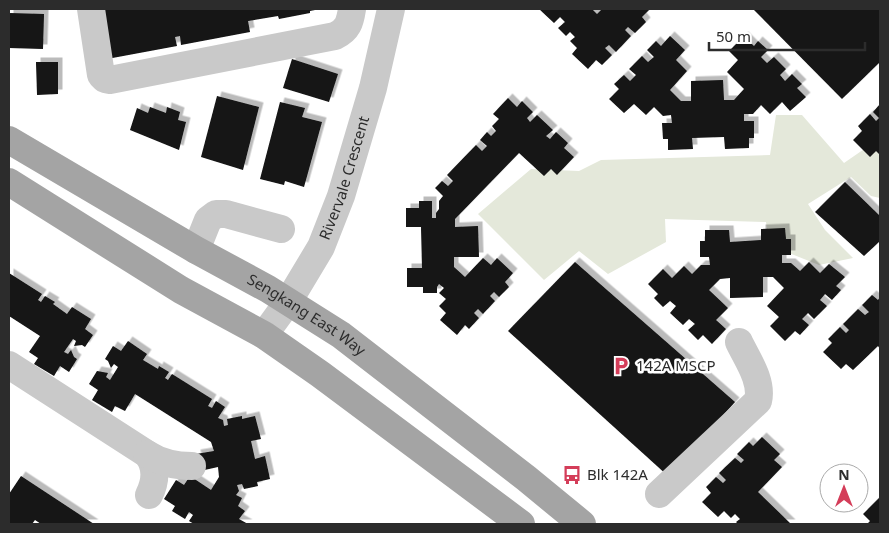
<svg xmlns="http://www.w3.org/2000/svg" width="889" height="533" font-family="'Noto Sans',sans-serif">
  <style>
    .green { fill: #e4e8da }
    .building { fill: #131313; filter: url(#shadow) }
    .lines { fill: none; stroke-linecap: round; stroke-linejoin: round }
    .minor { stroke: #c9c9c9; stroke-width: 28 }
    .major { stroke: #a4a4a4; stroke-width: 28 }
    .labels { text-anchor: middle; stroke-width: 5; stroke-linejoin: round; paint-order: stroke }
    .street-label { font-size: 15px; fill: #2c2c2c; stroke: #fff }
    .poi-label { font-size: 15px; fill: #2c2c2c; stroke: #fff; text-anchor: start }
  </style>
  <defs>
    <filter id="shadow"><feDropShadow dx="4.5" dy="-4.5" stdDeviation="0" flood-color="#0004"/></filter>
  </defs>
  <rect width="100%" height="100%" fill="#fff"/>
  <path class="green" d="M 776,115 L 802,115 L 844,163 L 870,145 L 880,154 L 880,198 L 871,196 L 851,177 L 808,204 L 825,230 L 853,258 L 819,265 L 769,245 L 766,222 L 665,219 L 666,242 L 608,274 L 579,251 L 544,280 L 478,214 L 531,169 L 579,171 L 601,160 L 770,155 Z"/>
  <g class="building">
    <path d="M 99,9 L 315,9 L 315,10 L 310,11 L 310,13 L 279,19 L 278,16 L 248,21 L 250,32 L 181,45 L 180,36 L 175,37 L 177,46 L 107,59 Z"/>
    <path d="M 539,9 L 592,9 L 597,14 L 602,9 L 650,9 L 642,17 L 646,22 L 635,33 L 628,27 L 625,30 L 631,36 L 616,52 L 609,45 L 605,48 L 612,55 L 602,65 L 596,60 L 588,69 L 572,54 L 577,48 L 570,41 L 575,37 L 570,32 L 566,36 L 558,28 L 565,22 L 560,17 L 554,23 Z"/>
    <path d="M 753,9 L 880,9 L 880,62 L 842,99 Z"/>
    <path d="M 9,13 L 44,14 L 43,49 L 9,48 Z"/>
    <path d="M 670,36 L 685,50 L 676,60 L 687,71 L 670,90 L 681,101 L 691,101 L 691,81 L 723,80 L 724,100 L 734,100 L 744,89 L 727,72 L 738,60 L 729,51 L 744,36 L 754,46 L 758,41 L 768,50 L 761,57 L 767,63 L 774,57 L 786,69 L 780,75 L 785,81 L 792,74 L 802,84 L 797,88 L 806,97 L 790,111 L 782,102 L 770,114 L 761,105 L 753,114 L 744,114 L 744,121 L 754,121 L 754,138 L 749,138 L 749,148 L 725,149 L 724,137 L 692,138 L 693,149 L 668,150 L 668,139 L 663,139 L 662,123 L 672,123 L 671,115 L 663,116 L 654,107 L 646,115 L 634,104 L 624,113 L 609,99 L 619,89 L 614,84 L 624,75 L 630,81 L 636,75 L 629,69 L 642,56 L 648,62 L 654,57 L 647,50 L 656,41 L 661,46 Z"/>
    <path d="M 292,59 L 338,74 L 329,102 L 283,88 Z"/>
    <path d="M 36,62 L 58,62 L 58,94 L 37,95 Z"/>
    <path d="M 217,96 L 259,107 L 243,170 L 201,157 Z"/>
    <path d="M 508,98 L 517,107 L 522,101 L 533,112 L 527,118 L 530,122 L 537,115 L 553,130 L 546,136 L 550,139 L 556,132 L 568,143 L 564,148 L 574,157 L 557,175 L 551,169 L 544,176 L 519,153 L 455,219 L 455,227 L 478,226 L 479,257 L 454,257 L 454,267 L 465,277 L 483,258 L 491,265 L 497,258 L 513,273 L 505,282 L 509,287 L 499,297 L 494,292 L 490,296 L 495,301 L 483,314 L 478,309 L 474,313 L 479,318 L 469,329 L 465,325 L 457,335 L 440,320 L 446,313 L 439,306 L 446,299 L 439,293 L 444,288 L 439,284 L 437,287 L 437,293 L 423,293 L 423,287 L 407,287 L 407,268 L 422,268 L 421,227 L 406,227 L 406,208 L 419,208 L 419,201 L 432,201 L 432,218 L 436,218 L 436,213 L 439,209 L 439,201 L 443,196 L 435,188 L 442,181 L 448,186 L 453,181 L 447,175 L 476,145 L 482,151 L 487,146 L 480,140 L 487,132 L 491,136 L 496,131 L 492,126 L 499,119 L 493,114 Z"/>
    <path d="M 280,102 L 305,108 L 302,117 L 322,122 L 304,187 L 285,181 L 284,185 L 260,179 Z"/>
    <path d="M 880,104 L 880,155 L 876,151 L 870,157 L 853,140 L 862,131 L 858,126 L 870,114 L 876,121 L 879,118 L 873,112 Z"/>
    <path d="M 150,107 L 166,113 L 167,107 L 180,112 L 178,120 L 186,122 L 179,150 L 130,130 L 137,108 L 148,113 Z"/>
    <path d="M 845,182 L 880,216 L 880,241 L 864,256 L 815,212 Z"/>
    <path d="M 785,228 L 786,239 L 791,239 L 791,255 L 782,255 L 782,263 L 791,263 L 800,271 L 809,262 L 820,273 L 829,264 L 845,277 L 836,286 L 841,290 L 832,300 L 825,294 L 820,300 L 827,306 L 814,319 L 808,313 L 802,319 L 809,325 L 800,335 L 795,331 L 785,341 L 770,326 L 779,317 L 767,306 L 784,288 L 773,277 L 763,277 L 763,297 L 730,298 L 730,278 L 720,279 L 709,290 L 728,308 L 716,320 L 726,329 L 712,344 L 703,335 L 698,340 L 688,330 L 695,324 L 689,319 L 683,325 L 670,313 L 676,306 L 670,301 L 663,307 L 654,298 L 658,294 L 648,284 L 663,269 L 672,278 L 684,266 L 692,274 L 701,265 L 710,265 L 709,257 L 700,257 L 700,241 L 705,241 L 705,230 L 729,230 L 730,242 L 761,240 L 761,229 Z"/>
    <path d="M 575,262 L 735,402 L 668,476 L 508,331 Z"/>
    <path d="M 9,273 L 42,294 L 38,300 L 41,302 L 45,296 L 55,302 L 53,304 L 67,314 L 72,307 L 91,319 L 85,329 L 93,335 L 85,347 L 82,345 L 74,346 L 76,341 L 73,339 L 64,352 L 68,354 L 71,350 L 74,357 L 77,359 L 69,372 L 60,366 L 54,376 L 34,364 L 38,358 L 29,352 L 40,336 L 9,316 Z"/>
    <path d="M 872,295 L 878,300 L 880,297 L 880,349 L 878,346 L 853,370 L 846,364 L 841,369 L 823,352 L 832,343 L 828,339 L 840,327 L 846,333 L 849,330 L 843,324 L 858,309 L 865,315 L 869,312 L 862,305 Z"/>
    <path d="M 128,341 L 147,354 L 143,360 L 158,369 L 159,366 L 169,372 L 165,378 L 168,380 L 172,374 L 212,399 L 208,406 L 212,408 L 216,401 L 225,407 L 218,418 L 223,420 L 224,426 L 228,425 L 227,419 L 242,416 L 242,419 L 255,416 L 261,439 L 251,441 L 255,459 L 265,456 L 270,479 L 257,482 L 258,486 L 244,489 L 242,484 L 237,485 L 239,491 L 236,495 L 242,498 L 238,506 L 245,511 L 239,519 L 248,524 L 194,524 L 189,521 L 193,515 L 189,512 L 185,519 L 172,511 L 175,506 L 164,499 L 176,480 L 184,485 L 190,476 L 211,490 L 219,477 L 218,467 L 200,471 L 196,454 L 214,451 L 211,442 L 135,394 L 125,411 L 115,406 L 112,412 L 92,400 L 98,390 L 89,384 L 97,371 L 108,373 L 106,377 L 110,380 L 118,367 L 114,364 L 111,368 L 108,361 L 105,359 L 113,346 L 121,351 Z"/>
    <path d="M 762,437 L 780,454 L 774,460 L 782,467 L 758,492 L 791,524 L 738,524 L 736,522 L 740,519 L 735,514 L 731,518 L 724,511 L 718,517 L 702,502 L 711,493 L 706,487 L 716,477 L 723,483 L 726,480 L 719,473 L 735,458 L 741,463 L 744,460 L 737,454 L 749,442 L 753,446 Z"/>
    <path d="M 21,476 L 94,524 L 41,524 L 35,520 L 32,524 L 9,524 L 9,494 Z"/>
    <path d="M 879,498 L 880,499 L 880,524 L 867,524 L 870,521 L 863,514 Z"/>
  </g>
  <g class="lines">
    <g class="minor">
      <path d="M 91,9 L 101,75 L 105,79 L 110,80 L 335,36 C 348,30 350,22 352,9"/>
      <path d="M 196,250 L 208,220 L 216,214 L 226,214 L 281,229"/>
      <path id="s1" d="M 264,335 L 288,302 L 321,247 L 341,196 L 373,88 L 391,9"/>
      <path d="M 9,365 L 147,454 C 157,466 156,481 149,495"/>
      <path d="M 147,454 C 161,463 176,466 192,466"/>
      <path d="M 659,494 L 758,401 C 763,381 747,359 739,342"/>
    </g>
    <g class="major">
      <path id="s2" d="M 9,140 L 196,250 L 268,289 L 341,335 L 526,478 L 582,524"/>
      <path d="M 9,182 L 181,290 L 264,335 L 320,374 L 521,524"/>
    </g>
  </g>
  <defs>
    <g id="parking-bare" transform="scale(1.5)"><path d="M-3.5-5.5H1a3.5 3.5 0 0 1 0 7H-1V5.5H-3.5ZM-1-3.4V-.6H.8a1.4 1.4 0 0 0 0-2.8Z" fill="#d43d59" stroke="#fff" stroke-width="2.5" paint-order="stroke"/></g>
    <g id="bus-bare" transform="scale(1.5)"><path d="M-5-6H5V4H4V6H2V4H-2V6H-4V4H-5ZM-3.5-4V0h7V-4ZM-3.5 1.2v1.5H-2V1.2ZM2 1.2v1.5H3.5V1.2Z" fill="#d43d59" stroke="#fff" stroke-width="2.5" paint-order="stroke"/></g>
  </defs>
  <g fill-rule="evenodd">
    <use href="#parking-bare" x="621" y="366"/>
    <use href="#bus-bare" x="572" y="475"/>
  </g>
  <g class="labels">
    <g class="street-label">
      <text dy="5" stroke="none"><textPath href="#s1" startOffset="178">Rivervale Crescent</textPath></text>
      <text dy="5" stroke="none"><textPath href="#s2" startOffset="345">Sengkang East Way</textPath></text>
    </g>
    <g class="poi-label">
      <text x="636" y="371">142A MSCP</text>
      <text x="587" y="480">Blk 142A</text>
    </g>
  </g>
  <rect width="889" height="533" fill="none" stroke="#2c2c2c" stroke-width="20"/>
  <g transform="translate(844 488)"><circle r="24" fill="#ffffff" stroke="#ababab"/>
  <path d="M0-4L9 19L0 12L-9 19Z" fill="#d43d59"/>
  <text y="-8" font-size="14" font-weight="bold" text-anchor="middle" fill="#2c2c2c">N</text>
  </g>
  <path d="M709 42v8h156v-8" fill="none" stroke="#2c2c2c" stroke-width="2.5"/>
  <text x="716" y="42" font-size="15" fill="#2c2c2c" stroke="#ffffff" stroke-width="4" paint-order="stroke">50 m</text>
</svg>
